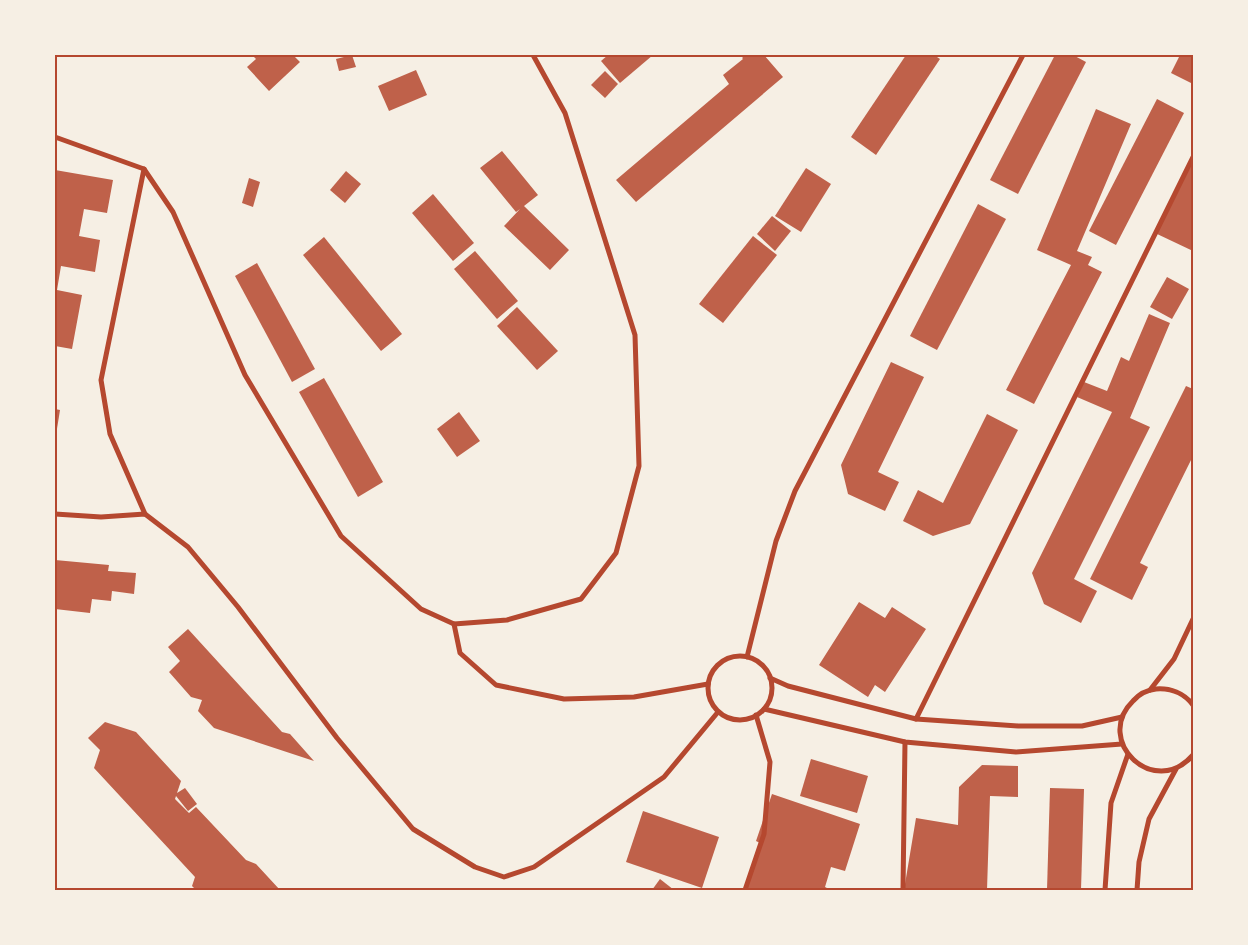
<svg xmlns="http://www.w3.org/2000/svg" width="1248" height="945" font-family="Ubuntu,sans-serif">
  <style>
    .building { fill: #bf614a }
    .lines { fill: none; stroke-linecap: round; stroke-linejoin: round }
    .minor { stroke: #b5482f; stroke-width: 5 }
    .neatline { fill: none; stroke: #b5482f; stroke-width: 2 }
  </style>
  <rect width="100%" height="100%" fill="#f6efe4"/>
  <g class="building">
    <path d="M 252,55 L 293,55 L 300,62 L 269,91 L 247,67 L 256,59 Z"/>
    <path d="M 352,55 L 356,67 L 339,71 L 336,59 Z"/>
    <path d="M 608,55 L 653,55 L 620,83 L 601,61 Z"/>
    <path d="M 745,55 L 764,55 L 783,77 L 636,202 L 616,180 L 729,84 L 723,75 L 743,59 L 742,58 Z"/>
    <path d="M 906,55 L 934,55 L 940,59 L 876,155 L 851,137 Z"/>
    <path d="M 1055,55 L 1073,55 L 1086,62 L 1018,194 L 990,180 Z"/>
    <path d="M 1180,55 L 1193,55 L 1193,84 L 1171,73 Z"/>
    <path d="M 416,70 L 427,95 L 389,111 L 378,86 Z"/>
    <path d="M 605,71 L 618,84 L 605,98 L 591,85 Z"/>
    <path d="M 1157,99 L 1184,113 L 1116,245 L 1089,231 Z"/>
    <path d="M 1096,109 L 1131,124 L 1077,251 L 1092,257 L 1088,265 L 1102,272 L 1034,404 L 1006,390 L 1071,265 L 1037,250 Z"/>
    <path d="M 502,151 L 538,195 L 524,206 L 569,250 L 550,270 L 504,226 L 520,209 L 516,212 L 480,168 Z"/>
    <path d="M 1193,158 L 1193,251 L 1155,233 Z"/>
    <path d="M 806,168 L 831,184 L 801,232 L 775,216 Z"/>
    <path d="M 55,170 L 113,180 L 107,213 L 84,209 L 79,236 L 100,240 L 95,272 L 61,266 L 57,290 L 82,295 L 72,349 L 55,346 Z"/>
    <path d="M 346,171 L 361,184 L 345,203 L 330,190 Z"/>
    <path d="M 249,178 L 260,182 L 253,207 L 242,203 Z"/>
    <path d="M 433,194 L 474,243 L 453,261 L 412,213 Z"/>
    <path d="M 978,204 L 1006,219 L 937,350 L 910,336 Z"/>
    <path d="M 772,216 L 791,231 L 775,251 L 757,234 Z"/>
    <path d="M 753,236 L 777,255 L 723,323 L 699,304 Z"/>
    <path d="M 324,237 L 402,334 L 381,351 L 303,255 Z"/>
    <path d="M 475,251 L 518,301 L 497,319 L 454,269 Z"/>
    <path d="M 257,263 L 315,369 L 292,382 L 235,276 Z"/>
    <path d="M 1167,277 L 1189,289 L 1172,319 L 1150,307 Z"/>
    <path d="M 517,307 L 558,351 L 537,370 L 497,326 Z"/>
    <path d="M 1149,314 L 1170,323 L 1130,418 L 1150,427 L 1074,579 L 1097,591 L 1081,623 L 1044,604 L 1032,573 L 1112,412 L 1077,397 L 1084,382 L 1107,391 L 1121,357 L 1129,361 Z"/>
    <path d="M 891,362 L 924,377 L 878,472 L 899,482 L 885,511 L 848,494 L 841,465 Z"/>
    <path d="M 324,378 L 383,482 L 358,497 L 299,392 Z"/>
    <path d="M 1186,386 L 1193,389 L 1193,456 L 1140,563 L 1148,567 L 1132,600 L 1090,579 Z"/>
    <path d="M 55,409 L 60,410 L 56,435 L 55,435 Z"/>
    <path d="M 459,412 L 480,441 L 457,457 L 437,429 Z"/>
    <path d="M 987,414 L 1018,430 L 970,524 L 933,536 L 903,521 L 918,490 L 943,503 Z"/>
    <path d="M 55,560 L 109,565 L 108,571 L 136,573 L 134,594 L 112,591 L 111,601 L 92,599 L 90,613 L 55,609 Z"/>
    <path d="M 859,602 L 885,618 L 892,607 L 926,629 L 885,692 L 875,685 L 868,697 L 819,665 Z"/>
    <path d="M 188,629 L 282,732 L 290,734 L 314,761 L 214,728 L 198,711 L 202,700 L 191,697 L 169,672 L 180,661 L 168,647 Z"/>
    <path d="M 105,722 L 136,732 L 181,781 L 177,793 L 185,788 L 197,804 L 188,811 L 176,796 L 175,799 L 189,813 L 196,807 L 246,860 L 256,864 L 280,890 L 196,890 L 192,886 L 195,877 L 94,768 L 100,750 L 88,738 Z"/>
    <path d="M 811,759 L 868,776 L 857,813 L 800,796 Z"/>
    <path d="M 982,765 L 1018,766 L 1018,797 L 990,796 L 987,890 L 904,890 L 916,818 L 958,825 L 959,787 Z"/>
    <path d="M 1050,788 L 1084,789 L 1081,890 L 1047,890 Z"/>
    <path d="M 772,794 L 860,824 L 845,871 L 831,867 L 825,887 L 831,890 L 745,890 L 760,843 L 756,841 Z"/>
    <path d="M 643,811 L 719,837 L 702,888 L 626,862 Z"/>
    <path d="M 660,879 L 674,890 L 652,890 Z"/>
  </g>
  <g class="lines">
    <g class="minor">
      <path d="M 55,137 L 144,169 L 173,212 L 245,375 L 341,536 L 421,609 L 454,624 L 507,620 L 581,599 L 616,553 L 639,466 L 635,335 L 565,113 L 533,55"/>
      <path d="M 144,169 L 101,380 L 110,434 L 145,514"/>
      <path d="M 55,514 L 101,517 L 145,514 L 188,547 L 238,607 L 337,738 L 413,829 L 475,867 L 504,877 L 534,867 L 664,777 L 718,712"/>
      <path d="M 454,624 L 460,653 L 496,685 L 564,699 L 634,697 L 708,684"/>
      <circle cx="740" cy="688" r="32"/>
      <path d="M 747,657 L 776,541 L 795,491 L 1023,55"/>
      <path d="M 770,678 L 788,686 L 916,719 L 1018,726 L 1082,726 L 1122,717"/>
      <path d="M 1150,690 L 1174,659 L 1193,619"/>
      <path d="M 1193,705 C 1184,693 1170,688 1156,689 C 1147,690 1139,694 1133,701 C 1093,740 1154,800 1193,755"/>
      <path d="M 764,709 L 905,742 L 1016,752 L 1122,744"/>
      <path d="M 916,719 L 1193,157"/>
      <path d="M 745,890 L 764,834 L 770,762 L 756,715"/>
      <path d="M 903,890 L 905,742"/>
      <path d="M 1105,890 L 1111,803 L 1128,754"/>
      <path d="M 1137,890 L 1139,862 L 1149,819 L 1176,769"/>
    </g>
  </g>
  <rect width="1248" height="945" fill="none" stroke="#f6efe4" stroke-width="112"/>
  <rect x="56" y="56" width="1136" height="833" class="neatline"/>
</svg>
